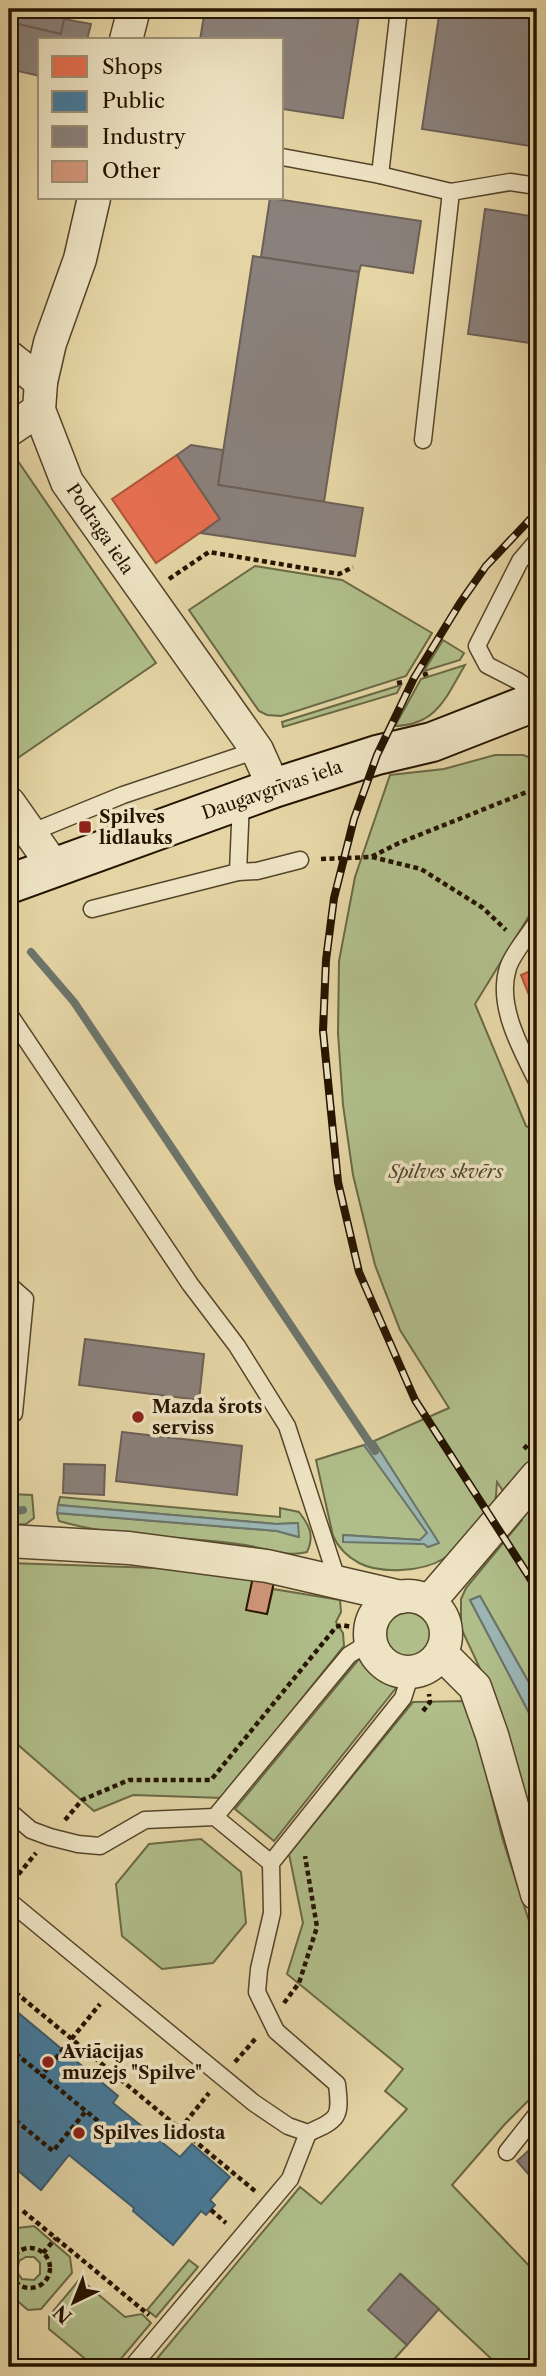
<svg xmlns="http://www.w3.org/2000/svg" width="546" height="2376" font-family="'Libre Caslon Text',serif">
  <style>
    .green { fill: #b0be8a; stroke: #6a6945; stroke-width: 2; fill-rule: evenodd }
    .water { fill: #9bb6b3; stroke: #6c756b; stroke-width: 2 }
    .shops { fill: #e76f51; stroke: #ad5439; stroke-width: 2 }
    .public { fill: #457b9d; stroke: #3b5c6e; stroke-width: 2 }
    .industry { fill: #8a817c; stroke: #6c6057; stroke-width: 2 }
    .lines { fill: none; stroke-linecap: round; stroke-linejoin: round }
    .stream { stroke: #6c756b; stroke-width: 8 }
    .building { fill: #d1967a; stroke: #251400; stroke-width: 2 }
    .service-casing { stroke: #554429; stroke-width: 19 }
    .minor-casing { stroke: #554429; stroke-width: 35 }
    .secondary-casing { stroke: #251400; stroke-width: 42 }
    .path { stroke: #251400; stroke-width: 4.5; stroke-dasharray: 5 3.5; stroke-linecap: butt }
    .service { stroke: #eee4c4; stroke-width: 16 }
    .minor { stroke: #eee4c4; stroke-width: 32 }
    .secondary { stroke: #eee4c4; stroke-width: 38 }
    .rail-casing { stroke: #251400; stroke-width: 8 }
    .rail { stroke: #eee4c4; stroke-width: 5; stroke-dasharray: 16; stroke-linecap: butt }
    .poi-dot { fill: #8f2418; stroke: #eee4c4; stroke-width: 2.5 }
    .labels { text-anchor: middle; stroke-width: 7; stroke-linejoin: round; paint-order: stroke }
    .street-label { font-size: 18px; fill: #251400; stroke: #eee4c4 }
    .poi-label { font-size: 18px; font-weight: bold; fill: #251400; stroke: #eee4c4; text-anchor: start }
    .park-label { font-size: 18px; font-style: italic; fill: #4f4729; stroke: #eee4c4 }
  </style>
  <rect width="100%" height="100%" fill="#e5d5a5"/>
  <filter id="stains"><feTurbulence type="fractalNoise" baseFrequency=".00286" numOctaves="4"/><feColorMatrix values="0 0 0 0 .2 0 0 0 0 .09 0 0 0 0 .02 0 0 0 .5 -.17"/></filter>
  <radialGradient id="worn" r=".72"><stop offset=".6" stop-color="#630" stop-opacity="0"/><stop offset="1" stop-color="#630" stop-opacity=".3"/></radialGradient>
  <g class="green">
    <path d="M 9,448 L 156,663 L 9,764 Z"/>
    <path d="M 255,566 L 342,580 L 432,633 L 406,676 L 281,716 L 267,715 L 259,711 L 189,610 Z"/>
    <path d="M 443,640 L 464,653 L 460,660 L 424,671 Z"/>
    <path d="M 465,665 C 446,697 437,725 395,726 L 421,679 Z"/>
    <path d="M 401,685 L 397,693 L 283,727 L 282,722 Z"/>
    <path d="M 495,755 L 523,755 L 537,760 L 537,903 L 475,1004 L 526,1126 L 537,1132 L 537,1697 L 480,1596 L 470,1600 L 537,1728 L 537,1843 L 491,1692 L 461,1628 L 461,1599 L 466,1588 L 522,1520 L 497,1482 C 496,1489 497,1498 494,1503 C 484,1519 458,1549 443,1559 C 422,1572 380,1574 359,1563 C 348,1557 338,1547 333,1536 L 316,1460 L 364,1445 L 428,1533 L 421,1540 L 343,1535 L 425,1544 L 428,1547 L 438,1543 L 374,1441 L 449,1408 L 400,1330 L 375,1265 L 353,1175 L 343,1105 L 338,1033 L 339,961 L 355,877 L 390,775 L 444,769 Z"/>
    <path d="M 9,1494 L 32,1495 L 34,1518 L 26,1524 L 9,1525 Z"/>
    <path d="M 60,1497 L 280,1517 L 280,1508 L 299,1512 C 309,1525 315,1535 307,1552 C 285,1558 261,1546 238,1544 C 178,1536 117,1538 59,1521 L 57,1513 L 277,1531 L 298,1537 L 298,1523 L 276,1524 L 58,1505 Z"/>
    <path d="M 9,1563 L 157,1568 L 253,1577 L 247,1609 L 267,1614 L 273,1589 L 340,1600 L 341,1612 L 336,1622 L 343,1633 L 344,1646 L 222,1798 L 133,1795 L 94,1811 L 9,1737 Z"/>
    <circle cx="407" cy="1635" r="24"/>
    <path d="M 359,1659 L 396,1688 L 274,1841 L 235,1809 Z"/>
    <path d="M 468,1701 L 502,1837 L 537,1946 L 537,2092 L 505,2124 L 452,2185 L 537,2274 L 537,2364 L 532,2367 L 500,2367 L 401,2274 L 369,2310 L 407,2345 L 387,2367 L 150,2367 L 300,2187 L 321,2204 L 407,2109 L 385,2091 L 403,2069 L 287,1974 L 303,1923 L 289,1854 L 413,1702 Z"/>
    <path d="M 201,1839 L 241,1872 L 246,1923 L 213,1963 L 162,1969 L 122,1936 L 116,1884 L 149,1844 Z"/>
    <path d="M 34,2226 L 70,2257 L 72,2273 L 41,2309 L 28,2310 L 9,2294 L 9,2239 L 18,2228 ZM 26,2257 L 34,2257 L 40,2263 L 40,2274 L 34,2280 L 22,2279 L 17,2272 L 19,2261 Z"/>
    <path d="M 189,2260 L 198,2267 L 156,2317 L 147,2310 Z"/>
    <path d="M 80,2279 L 125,2317 L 142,2314 L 151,2323 L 114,2367 L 95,2367 L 49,2329 L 49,2316 Z"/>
  </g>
  <g class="water">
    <path d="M 374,1441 L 439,1543 L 428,1547 L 424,1544 L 343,1542 L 343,1535 L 420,1540 L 427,1533 L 364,1445 Z"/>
    <path d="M 58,1505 L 276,1524 L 298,1523 L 299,1537 L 277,1531 L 57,1513 Z"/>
    <path d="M 480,1596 L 537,1697 L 537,1728 L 470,1600 Z"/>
  </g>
  <g class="shops">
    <path d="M 177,455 L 220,519 L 156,563 L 112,499 Z"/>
    <path d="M 537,968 L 537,1015 L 521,975 Z"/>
  </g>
  <path class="public" d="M 9,2005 L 118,2096 L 113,2103 L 180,2157 L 192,2144 L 230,2177 L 210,2200 L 215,2205 L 206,2215 L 201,2211 L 173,2245 L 133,2211 L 134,2208 L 69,2155 L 41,2190 L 9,2163 Z"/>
  <g class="industry">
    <path d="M 9,9 L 66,9 L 61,34 L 9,22 Z"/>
    <path d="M 205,9 L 360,9 L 343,118 L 282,109 L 282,40 L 200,40 Z"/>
    <path d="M 440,9 L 537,9 L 537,147 L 422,129 Z"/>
    <path d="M 64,19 L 91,24 L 87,40 L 40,40 L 40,76 L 9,69 L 9,22 L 61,34 Z"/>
    <path d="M 270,198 L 421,221 L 413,273 L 361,265 L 359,272 L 261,257 Z"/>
    <path d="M 485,209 L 537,217 L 537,344 L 468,334 Z"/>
    <path d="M 253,256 L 359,272 L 324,502 L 218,485 Z"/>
    <path d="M 191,445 L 223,450 L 218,485 L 363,508 L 355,556 L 201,533 L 220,519 L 177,455 Z"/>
    <path d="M 85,1339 L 204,1354 L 199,1400 L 79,1385 Z"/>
    <path d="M 122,1432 L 242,1446 L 237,1495 L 116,1481 Z"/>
    <path d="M 64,1464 L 105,1465 L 104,1495 L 63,1493 Z"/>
    <path d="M 537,2143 L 537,2184 L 517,2161 Z"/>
    <path d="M 400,2274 L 439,2309 L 407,2345 L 368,2310 Z"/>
  </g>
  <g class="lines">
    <g class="stream">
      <path d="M 31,952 L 74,1002 L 375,1451"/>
      <path d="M 9,1512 L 23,1510"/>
    </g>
  </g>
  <path class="building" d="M 253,1577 L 274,1582 L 267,1614 L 246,1610 Z"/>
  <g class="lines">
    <g class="service-casing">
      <g id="service">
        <path d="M 282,157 L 380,175 L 451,192 L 510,182 L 537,186"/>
        <path d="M 380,175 L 399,9"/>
        <path d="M 423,440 L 451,192"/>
        <path d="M 537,541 L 520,561 L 477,646 L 487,665 L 518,681 L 537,694"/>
        <path d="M 30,833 L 123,795 L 257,750"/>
        <path d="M 238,872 L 241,801"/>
        <path d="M 92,909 L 238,872 L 257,871 L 300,860"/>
        <path d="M 537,922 C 529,935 512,954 508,968 C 496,1005 521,1049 537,1081"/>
        <path d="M 9,1014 L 190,1284 L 237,1346 L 287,1426 L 338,1582"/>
        <path d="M 9,1285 L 25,1299 L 14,1413 L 9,1414"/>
        <path d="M 9,1811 L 31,1830 L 50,1837 L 78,1844 L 100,1846 L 145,1820 L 215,1817 L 271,1863"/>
        <path d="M 215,1817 L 349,1655 L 370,1642"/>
        <path d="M 9,1901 L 254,2103 L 288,2126 L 308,2133 C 339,2119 341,2118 337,2084 L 276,2031 L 257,1992 L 259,1969 L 272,1913 L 271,1863 L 403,1698 L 411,1673"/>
        <path d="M 507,2152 L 537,2114"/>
        <path d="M 132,2367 L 290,2179 L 308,2133"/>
      </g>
    </g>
    <g class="minor-casing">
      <g id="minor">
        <path d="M 126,40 L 134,9"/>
        <path d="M 94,198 L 80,259 L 50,343 L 41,382 L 39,410 L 67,482 L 257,750 L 274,788"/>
        <path d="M 9,357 L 41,382"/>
        <path d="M 9,430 L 39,410"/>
        <path d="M 9,803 L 54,867"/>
        <path d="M 9,1541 L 129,1548 L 267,1566 L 401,1597"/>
        <circle cx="408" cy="1634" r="38"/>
        <path d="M 429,1602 L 537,1476"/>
        <path d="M 442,1654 L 475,1687 L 492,1735 L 537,1894"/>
      </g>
    </g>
    <g class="secondary-casing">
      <path id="secondary" d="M 9,884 L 274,788 L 377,755 L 432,742 L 537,701"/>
    </g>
    <g class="path">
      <path d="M 169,579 L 209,552 L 339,574 L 353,567"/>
      <path d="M 423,675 L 429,673"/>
      <path d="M 397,683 L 403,682"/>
      <path d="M 372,857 L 421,869 L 483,908 L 506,930"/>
      <path d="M 321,859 L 371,857 L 399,843 L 537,788"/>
      <path d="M 524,1449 L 537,1434"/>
      <path d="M 423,1711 L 430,1702 L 429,1694"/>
      <path d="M 65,1820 L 82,1800 L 129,1780 L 211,1780 L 336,1627 L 342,1625 L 352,1627"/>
      <path d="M 13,1881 L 36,1853"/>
      <path d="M 9,1987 L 255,2191"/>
      <path d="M 284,2003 L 299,1983 L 317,1927 L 305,1856"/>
      <path d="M 9,2048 L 42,2075"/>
      <path d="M 235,2062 L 257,2037"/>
      <path d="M 9,2115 L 53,2151 L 86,2111"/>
      <path d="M 98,2121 L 42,2075 L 100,2004"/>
      <path d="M 180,2129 L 209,2093"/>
      <path d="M 211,2210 L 226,2223"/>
      <path d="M 23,2211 L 149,2315"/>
      <circle cx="30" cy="2268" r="20"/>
      <path d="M 43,2253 L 56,2238"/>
    </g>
    <use href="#service" class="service"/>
    <use href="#minor" class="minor"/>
    <use href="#secondary" class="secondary"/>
    <g class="rail-casing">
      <path id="rail" d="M 537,512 L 486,566 L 460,603 L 414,678 L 377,755 L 354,819 L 334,898 L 326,960 L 323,1031 L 338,1182 L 359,1272 L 415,1400 L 537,1589"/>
    </g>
    <use href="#rail" class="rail"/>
  </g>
  <g class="poi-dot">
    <rect x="78" y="820" width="14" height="14" rx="3.5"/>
    <circle cx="138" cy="1417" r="7"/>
    <circle cx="48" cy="2062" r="7"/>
    <circle cx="79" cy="2133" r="7"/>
  </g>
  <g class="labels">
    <g class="street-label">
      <text transform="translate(100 529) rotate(56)" y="6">Podraga iela</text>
      <text transform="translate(272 790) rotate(-19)" y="6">Daugavgrīvas iela</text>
    </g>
    <g class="poi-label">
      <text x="99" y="823">Spilves<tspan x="99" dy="21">lidlauks</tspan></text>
      <text x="152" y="1413">Mazda šrots<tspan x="152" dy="21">serviss</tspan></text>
      <text x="62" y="2058">Aviācijas<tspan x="62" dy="21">muzejs "Spilve"</tspan></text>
      <text x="93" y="2139">Spilves lidosta</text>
    </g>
    <g class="park-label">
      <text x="446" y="1178">Spilves skvērs</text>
    </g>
  </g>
  <rect width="546" height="2376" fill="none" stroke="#e5d5a5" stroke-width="35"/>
  <rect x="10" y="10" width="525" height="2355" fill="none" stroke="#251400" stroke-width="3.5"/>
  <rect x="18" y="18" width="511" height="2341" fill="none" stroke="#251400" stroke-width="2"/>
  <rect x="38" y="38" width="245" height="161" fill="#eee4c4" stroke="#9e9176" stroke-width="2"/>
  <rect x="52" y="56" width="35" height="21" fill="#e76f51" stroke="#9e9176" stroke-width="2"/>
  <text x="102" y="74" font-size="21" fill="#251400">Shops</text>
  <rect x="52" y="91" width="35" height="21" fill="#457b9d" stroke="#9e9176" stroke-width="2"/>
  <text x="102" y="108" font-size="21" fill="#251400">Public</text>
  <rect x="52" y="126" width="35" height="21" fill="#8a817c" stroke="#9e9176" stroke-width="2"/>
  <text x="102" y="144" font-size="21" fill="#251400">Industry</text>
  <rect x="52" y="161" width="35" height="21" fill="#d1967a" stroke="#9e9176" stroke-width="2"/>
  <text x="102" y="178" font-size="21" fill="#251400">Other</text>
  <g transform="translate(74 2302) rotate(223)" stroke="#eee4c4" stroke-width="5" paint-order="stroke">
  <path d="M0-5L12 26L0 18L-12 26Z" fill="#251400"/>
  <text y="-10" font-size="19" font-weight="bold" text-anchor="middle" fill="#251400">N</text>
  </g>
  <rect width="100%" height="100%" filter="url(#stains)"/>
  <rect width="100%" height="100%" fill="url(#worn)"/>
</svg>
